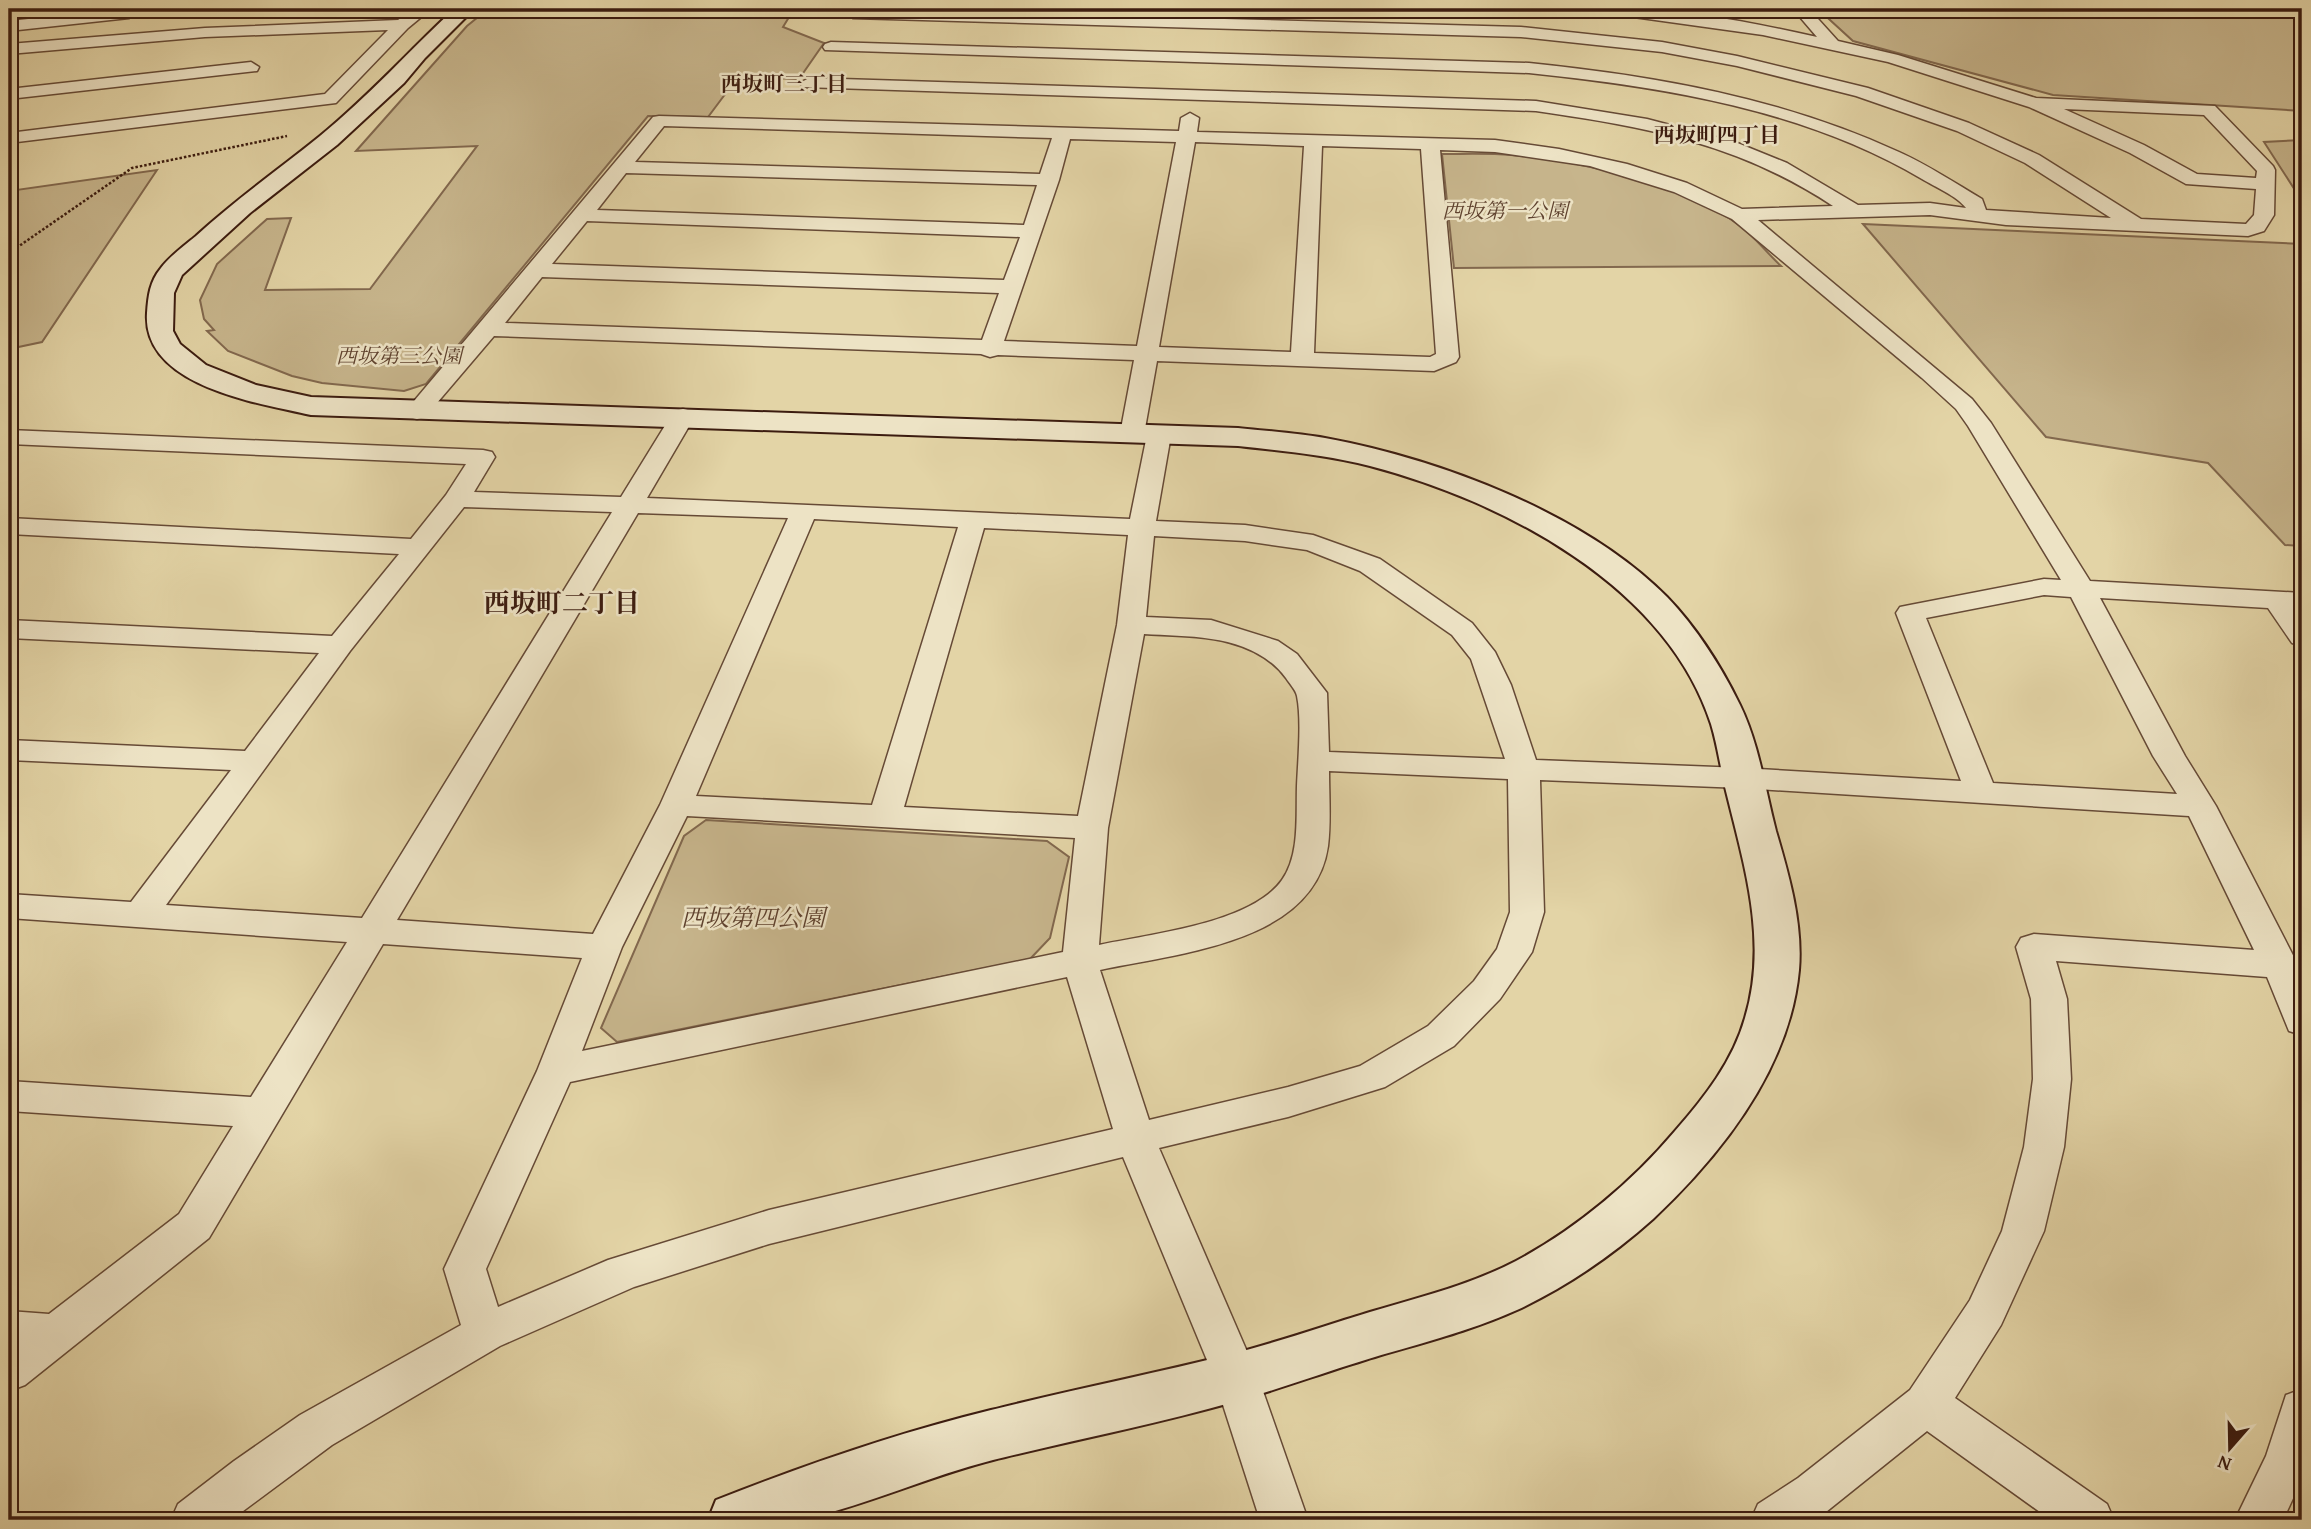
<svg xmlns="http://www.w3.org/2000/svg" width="2311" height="1529" font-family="'Gentium Book Plus','Noto Serif JP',serif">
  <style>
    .green { fill: #c7b58c; stroke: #82684e; stroke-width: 2 }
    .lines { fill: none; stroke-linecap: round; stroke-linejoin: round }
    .street-casing { stroke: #664a36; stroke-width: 3 }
    .secondary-casing { stroke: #3c1c10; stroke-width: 4 }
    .path { stroke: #3c1c10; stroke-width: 2.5; stroke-dasharray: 2.5 2; stroke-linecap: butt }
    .street { fill: #ede3c5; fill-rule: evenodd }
    .secondary { fill: #ede3c5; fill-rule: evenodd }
    .labels { text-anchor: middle; stroke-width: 5; stroke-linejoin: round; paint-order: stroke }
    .far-neighbourhood-label { font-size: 21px; font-weight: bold; fill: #3c1c10; stroke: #ede3c5 }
    .far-park-label { font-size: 21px; font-style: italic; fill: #5f422f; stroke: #ede3c5 }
    .park-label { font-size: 24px; font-style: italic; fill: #5f422f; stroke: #ede3c5 }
    .neighbourhood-label { font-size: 26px; font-weight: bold; fill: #3c1c10; stroke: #ede3c5 }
  </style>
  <rect width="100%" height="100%" fill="#e3d4a6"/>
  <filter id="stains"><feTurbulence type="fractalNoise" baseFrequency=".00286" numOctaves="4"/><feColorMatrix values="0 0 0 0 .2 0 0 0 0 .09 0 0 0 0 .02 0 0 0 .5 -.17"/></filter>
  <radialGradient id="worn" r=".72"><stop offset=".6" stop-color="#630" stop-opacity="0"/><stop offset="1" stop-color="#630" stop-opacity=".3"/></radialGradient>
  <g class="green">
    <path d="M 488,9 L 794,9 L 783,27 L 824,43 L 799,79 L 738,77 L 708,117 L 648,116 L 426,384 L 404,391 L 322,383 L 292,376 L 228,351 L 207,331 L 214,330 L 204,319 L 200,300 L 217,264 L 267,219 L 291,218 L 265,290 L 370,289 L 477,146 L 356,151 L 467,26 Z"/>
    <path d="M 1818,9 L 2302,9 L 2302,111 L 2053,95 L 1853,41 Z"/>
    <path d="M 2302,140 L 2302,201 L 2264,142 Z"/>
    <path d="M 1442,154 C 1465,154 1489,153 1511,155 C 1580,161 1682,183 1739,225 C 1754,236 1767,253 1781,266 L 1454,268 Z"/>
    <path d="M 157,170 L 42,342 L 9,349 L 9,191 Z"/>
    <path d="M 1863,224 L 2302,244 L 2302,546 L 2285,545 L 2208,463 L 2046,437 Z"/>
    <path d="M 706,820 L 1047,841 L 1069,857 L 1050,938 L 1030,959 L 617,1042 L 601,1028 L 684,836 Z"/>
  </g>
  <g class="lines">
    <g class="street-casing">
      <g id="street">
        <path d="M 125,9 L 134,10 L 137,13 L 129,18 L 9,31 L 9,21 Z"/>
        <path d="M 414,9 L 431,9 L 408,28 L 336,103 L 9,143 L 9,133 L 325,94 L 388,30 L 205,37 L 9,54 L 9,44 L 205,28 L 398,20 Z"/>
        <path d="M 851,9 L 1521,27 L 1662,42 L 1737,56 L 1868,88 L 1969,123 L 2039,155 L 2141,219 L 2246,224 L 2254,215 L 2256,189 L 2186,184 L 2130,153 L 2029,107 L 1888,62 L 1763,35 L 1612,14 L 1604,9 C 1674,6 1749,22 1817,37 L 1793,9 L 1809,9 L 1838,41 L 1898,55 L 2036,98 L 2215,106 L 2273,166 L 2275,170 L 2274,215 L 2264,231 L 2248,236 L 2006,225 L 1930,215 L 1758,220 L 1972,399 L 1991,423 L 2090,581 L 2302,593 L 2302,609 L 2297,609 L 2302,616 L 2302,646 L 2292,643 L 2268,608 L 2100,598 L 2185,756 L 2216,806 L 2298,965 L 2302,975 L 2302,1035 L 2289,1031 L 2267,977 L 2056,961 L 2067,999 L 2071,1079 L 2064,1147 L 2044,1231 L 2001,1325 L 1955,1398 L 2107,1504 L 2114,1520 L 2051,1520 L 1927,1431 L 1816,1520 L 1751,1520 L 1758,1504 L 1798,1478 L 1910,1390 L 1970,1300 L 2002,1231 L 2024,1147 L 2033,1079 L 2031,999 L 2016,947 L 2021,938 L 2034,934 L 2254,950 L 2189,816 L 1742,788 L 1540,780 L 1544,912 L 1532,952 L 1500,999 L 1454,1046 L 1385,1087 L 1288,1117 L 1159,1148 L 1258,1377 L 1308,1520 L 1260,1520 L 1214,1377 L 1123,1157 L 769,1244 L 634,1287 L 500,1346 L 332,1445 L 231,1520 L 171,1520 L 178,1504 L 234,1461 L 300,1415 L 461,1325 L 444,1269 L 537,1071 L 582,958 L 383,944 L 209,1238 L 25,1385 L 9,1391 L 9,1311 L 49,1314 L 179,1214 L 233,1126 L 9,1111 L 9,1081 L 251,1097 L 347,942 L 9,918 L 9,894 L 131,902 L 231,770 L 9,760 L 9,740 L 245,751 L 319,653 L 9,638 L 9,620 L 332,636 L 399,554 L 9,534 L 9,518 L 411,539 L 446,495 L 466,464 L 9,444 L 9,430 L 483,450 L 492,452 L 495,457 L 474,492 L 621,497 L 674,411 L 683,409 L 692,411 L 695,416 L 647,498 L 1130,519 L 1147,435 L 1150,430 L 1159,428 L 1168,430 L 1171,435 L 1156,521 L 1245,525 L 1313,535 L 1380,559 L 1472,623 L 1495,652 L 1511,685 L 1536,760 L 1742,768 L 1961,781 L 1896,613 L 1900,607 L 1910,605 L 2044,579 L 2061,580 L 1968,426 L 1956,409 L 1922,378 L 1732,219 L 1674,192 L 1590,166 L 1495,152 L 1440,150 L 1459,357 L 1456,362 L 1434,371 L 1157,361 L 1144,434 L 1141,439 L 1132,441 L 1123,439 L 1120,434 L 1134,360 L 998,355 L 990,357 L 981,354 L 494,336 L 425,417 L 417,419 L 409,417 L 405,412 L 409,407 L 653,117 L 659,116 L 1179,131 L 1181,118 L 1190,113 L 1199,118 L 1197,132 L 1495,140 L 1559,149 L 1627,164 L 1687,183 L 1742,209 L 1833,206 C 1738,143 1646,127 1536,111 L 803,87 L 800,83 L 809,78 L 1536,101 L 1647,119 L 1735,142 L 1787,163 L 1858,205 L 1930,203 L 1966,208 C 1957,196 1935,187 1922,179 C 1804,109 1663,87 1529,73 L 825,50 L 823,47 L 825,44 L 831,42 L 1529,63 C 1656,76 1782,98 1899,152 C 1928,165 1955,183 1982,199 L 1986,210 L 2111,218 L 2025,163 L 1957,131 L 1856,96 L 1737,66 L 1662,52 L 1521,37 L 853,18 L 845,13 ZM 2064,109 L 2204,115 L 2257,171 L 2256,178 L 2197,174 L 2144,145 ZM 664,126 L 1052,138 L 1040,174 L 635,162 ZM 1070,139 L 1176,142 L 1137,346 L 1004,341 L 1059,180 ZM 1195,142 L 1304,146 L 1291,352 L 1159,347 ZM 1322,146 L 1421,149 L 1436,354 L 1430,357 L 1314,353 ZM 626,173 L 1037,185 L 1024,225 L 597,210 ZM 587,221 L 1020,237 L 1004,280 L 552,264 ZM 542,277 L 999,293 L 982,340 L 505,323 ZM 464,507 L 612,512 L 362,918 L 166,905 L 350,651 ZM 638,513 L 788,518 L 660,805 L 593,934 L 397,920 ZM 814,519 L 958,527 L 872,805 L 696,796 ZM 984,528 L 1128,535 L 1117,625 L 1078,816 L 904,807 ZM 1154,536 L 1245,541 L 1307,550 L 1360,571 L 1452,635 L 1471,659 L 1505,759 L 1329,752 L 1327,693 L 1297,654 L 1278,641 L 1211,620 L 1146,617 ZM 2044,595 L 2071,597 L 2153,756 L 2177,794 L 1993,783 L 1926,618 ZM 1144,634 C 1193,637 1253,634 1286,678 C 1289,683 1296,690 1297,696 C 1302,720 1298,761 1297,786 C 1296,816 1300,855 1282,880 C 1251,924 1149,934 1099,945 L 1108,828 ZM 1329,771 L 1508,779 L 1510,912 L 1497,949 L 1474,981 L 1428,1026 L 1360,1066 L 1288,1087 L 1149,1120 L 1100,970 C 1177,953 1314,944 1328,846 C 1331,822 1329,796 1329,771 ZM 687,816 L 1075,838 L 1063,952 L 582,1051 L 622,947 ZM 1067,977 L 1113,1129 L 769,1210 L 608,1260 L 498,1307 L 486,1269 L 570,1082 Z"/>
        <path d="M 251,62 L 259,67 L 257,71 L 9,99 L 9,89 Z"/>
        <path d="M 2302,1389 L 2302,1479 L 2283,1520 L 2235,1520 L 2266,1456 L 2286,1395 Z"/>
      </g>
    </g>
    <g class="secondary-casing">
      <path id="secondary" d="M 454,9 L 474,9 L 425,58 L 404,83 L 337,145 L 250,213 L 182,275 L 174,293 L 173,331 L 180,344 L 206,365 L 256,385 L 311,397 L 1238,428 C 1267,431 1296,433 1325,438 C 1439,459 1584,513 1667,597 C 1696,627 1722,668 1740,705 C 1759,744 1765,789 1776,831 C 1789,875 1803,924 1799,970 C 1790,1068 1722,1154 1653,1219 C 1613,1255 1566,1287 1517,1310 C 1469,1332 1413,1345 1362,1361 C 1320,1374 1279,1389 1237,1401 C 1157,1424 1074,1440 993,1460 C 930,1476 869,1504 806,1519 C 781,1525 736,1520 708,1520 L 716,1500 C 805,1465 897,1433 991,1410 C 1071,1390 1152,1374 1232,1354 C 1278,1342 1324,1326 1370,1312 C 1420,1297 1470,1285 1516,1261 C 1576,1229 1632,1182 1675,1131 C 1704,1098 1733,1061 1745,1018 C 1768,943 1745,868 1727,795 C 1721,772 1718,747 1711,724 C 1666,585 1503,501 1370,466 C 1327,455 1283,451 1238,446 L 311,415 C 257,403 142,386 147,313 C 148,296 150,281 161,268 C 170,256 184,246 196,236 C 235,200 278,170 320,136 C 368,97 409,51 454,9 Z"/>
    </g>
    <path class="path" d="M 9,253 L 132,168 L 287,136"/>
    <use href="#street" class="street"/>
    <use href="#secondary" class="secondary"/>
  </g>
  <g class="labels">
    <g class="far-neighbourhood-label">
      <text x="784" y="91">西坂町三丁目</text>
      <text x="1717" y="142">西坂町四丁目</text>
    </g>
    <g class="far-park-label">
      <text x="1505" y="218">西坂第一公園</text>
      <text x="399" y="363">西坂第三公園</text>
    </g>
    <g class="park-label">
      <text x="753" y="926">西坂第四公園</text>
    </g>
    <g class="neighbourhood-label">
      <text x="562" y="612">西坂町二丁目</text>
    </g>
  </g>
  <rect width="2311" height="1529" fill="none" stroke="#e3d4a6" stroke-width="35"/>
  <rect x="10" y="10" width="2290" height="1508" fill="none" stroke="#3c1c10" stroke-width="3.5"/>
  <rect x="18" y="18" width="2276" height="1494" fill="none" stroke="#3c1c10" stroke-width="2"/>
  <g transform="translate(2230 1448) rotate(200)" stroke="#ede3c5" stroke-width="5" paint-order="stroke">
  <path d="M0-5L12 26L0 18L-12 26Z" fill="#3c1c10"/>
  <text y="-10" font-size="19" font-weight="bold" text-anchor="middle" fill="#3c1c10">N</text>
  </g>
  <rect width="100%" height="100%" filter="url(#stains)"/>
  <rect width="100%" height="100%" fill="url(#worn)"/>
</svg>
